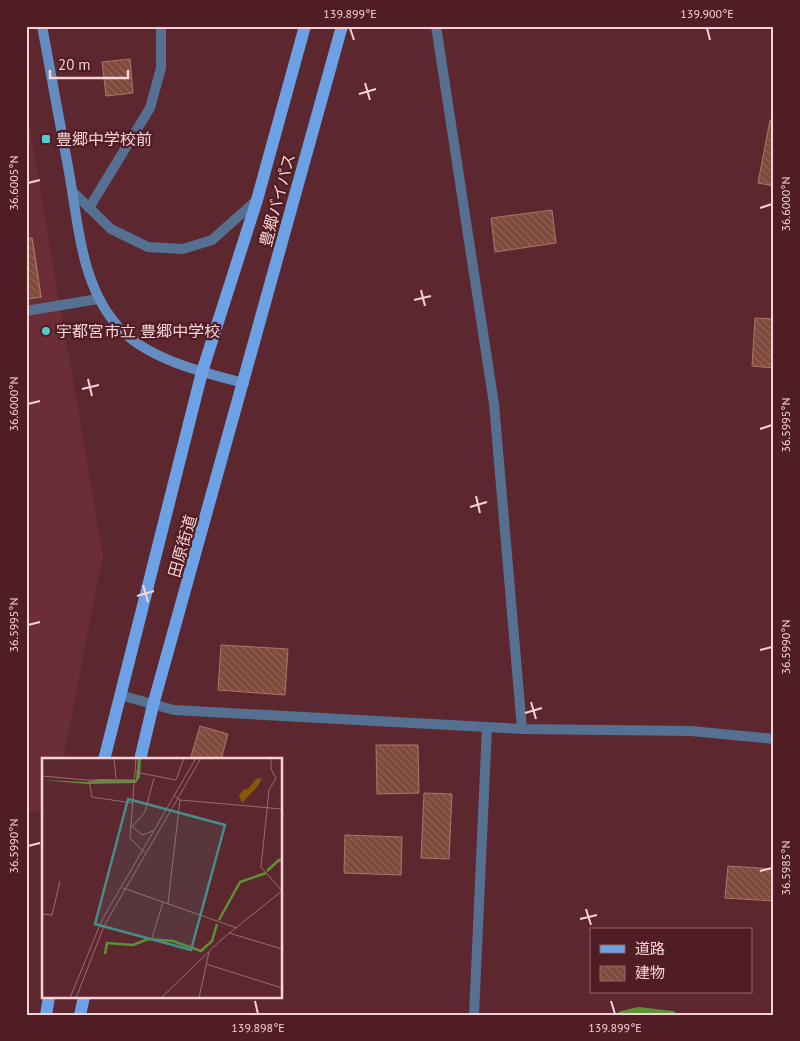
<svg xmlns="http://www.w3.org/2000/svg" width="800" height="1041" font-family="'PT Sans','Noto Sans JP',sans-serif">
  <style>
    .built { fill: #6b2e36 }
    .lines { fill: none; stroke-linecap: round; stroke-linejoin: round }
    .stream { stroke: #5c9136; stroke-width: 8 }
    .building { fill: url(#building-back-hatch); stroke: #b07567 }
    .lane { stroke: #567091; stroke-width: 10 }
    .street { stroke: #567091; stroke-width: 10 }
    .secondary { stroke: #638dc1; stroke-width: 10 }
    .primary { stroke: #6ca2e5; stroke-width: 12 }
    .ticks { fill: none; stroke: #f5d3d4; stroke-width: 2 }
    .poi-dot { fill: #52cdcc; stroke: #501d24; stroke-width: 2 }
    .labels { text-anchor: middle; stroke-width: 4.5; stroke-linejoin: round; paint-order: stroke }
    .poi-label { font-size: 16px; fill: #f5d3d4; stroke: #501d24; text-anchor: start }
    .street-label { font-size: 16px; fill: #f5d3d4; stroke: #501d24 }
    .inset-river { fill: none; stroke: #5c9136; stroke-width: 2.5 }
    .inset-road { fill: none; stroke: #996c70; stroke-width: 1 }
    .view { fill: #488d88; fill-opacity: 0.15; stroke: #488d88; stroke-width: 2.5 }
    .inset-edge { fill: none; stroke: #f5d3d4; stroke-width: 2.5 }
    .neatline { fill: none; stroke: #f5d3d4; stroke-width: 2 }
    .ticks-label { font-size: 12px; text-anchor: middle; fill: #f5d3d4 }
  </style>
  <defs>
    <pattern id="building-back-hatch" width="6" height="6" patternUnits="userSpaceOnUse" patternTransform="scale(1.25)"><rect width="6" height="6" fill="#7f493c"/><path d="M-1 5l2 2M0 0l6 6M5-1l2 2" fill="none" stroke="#926257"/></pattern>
  </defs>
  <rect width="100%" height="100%" fill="#5c272e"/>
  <path class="built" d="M 26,107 L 103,555 L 63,760 L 44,760 L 44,813 L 26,810 Z"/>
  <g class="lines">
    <path class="stream" d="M 622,1015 L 639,1011 L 672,1015"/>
  </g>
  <g class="building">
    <path d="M 130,59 L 133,93 L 106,96 L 102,62 Z"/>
    <path d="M 770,120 L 774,121 L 774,186 L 758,183 Z"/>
    <path d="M 552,210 L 556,243 L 495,252 L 491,218 Z"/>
    <path d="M 32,238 L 41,297 L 26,299 L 26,239 Z"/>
    <path d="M 32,238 L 41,297 L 26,299 L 26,239 Z"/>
    <path d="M 755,318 L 774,319 L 774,368 L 752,366 Z"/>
    <path d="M 221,645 L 288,649 L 285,695 L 218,690 Z"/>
    <path d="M 200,726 L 228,734 L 221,760 L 190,760 Z"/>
    <path d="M 376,745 L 418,745 L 419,793 L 377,794 Z"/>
    <path d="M 424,793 L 452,794 L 449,859 L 421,858 Z"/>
    <path d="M 345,835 L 402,837 L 401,875 L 344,873 Z"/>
    <path d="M 728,866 L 774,869 L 774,901 L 725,898 Z"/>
  </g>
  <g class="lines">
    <path class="lane" d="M 26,311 L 98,299"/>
    <g class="street">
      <path d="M 436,26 L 494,404 L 522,729"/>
      <path d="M 72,191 L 111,229 L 148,247 L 183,249 L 212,240 L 257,200"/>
      <path d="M 89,208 L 150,108 L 161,68 L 161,26"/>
      <path d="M 120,695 L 174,710 L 522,729 L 691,731 L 774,739"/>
      <path d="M 474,1015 L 487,727"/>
    </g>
    <path class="secondary" d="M 42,26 C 51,75 60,124 69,172 C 78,223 81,282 115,323 C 142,358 204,373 244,383"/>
    <g class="primary">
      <path d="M 104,760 L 202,372 L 257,200 L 305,26"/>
      <path d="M 140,760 L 153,705 L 342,26"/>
      <path d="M 46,1015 L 49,997"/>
      <path d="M 80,1015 L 84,997"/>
    </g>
  </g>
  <path class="ticks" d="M 350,28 L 354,40M 707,28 L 710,40M 365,83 L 370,100M 359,94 L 376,89M 28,183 L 40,180M 760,208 L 772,204M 421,290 L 425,306M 414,300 L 431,296M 88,379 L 92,396M 82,389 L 99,385M 28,404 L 40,401M 760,429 L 772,425M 476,496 L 480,513M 470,507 L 487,502M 143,585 L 148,602M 137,596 L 154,591M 28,625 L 40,622M 760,650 L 772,647M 531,702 L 536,719M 525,713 L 542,708M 28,846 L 40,843M 760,871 L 772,868M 586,909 L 591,925M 580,919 L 597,915M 255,1001 L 258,1014M 611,1001 L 615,1014"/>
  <g class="poi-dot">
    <rect x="41" y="134" width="10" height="10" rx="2.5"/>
    <circle cx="46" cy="331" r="5"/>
  </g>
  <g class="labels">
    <g class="poi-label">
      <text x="56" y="145">豊郷中学校前</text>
      <text x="56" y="337">宇都宮市立 豊郷中学校</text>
    </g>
    <g class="street-label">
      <text transform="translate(277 200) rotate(-75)" y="6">豊郷バイパス</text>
      <text transform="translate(182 546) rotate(-74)" y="6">田原街道</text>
    </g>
  </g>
  <g transform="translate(42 758)">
    <rect width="240" height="240" fill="#5c272e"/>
    <path d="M 220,20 L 216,28 L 200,45 L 197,38 L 201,32 L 206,31 L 214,21 Z" fill="#875906"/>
    <path d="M 96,0 L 99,0 L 98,19 L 94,25 L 45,26 L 0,22 L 46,24 L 58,21 L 94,22 Z" fill="#5c9136"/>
    <path class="inset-river" d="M 225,113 L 237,102 L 240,103M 177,162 L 198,124 L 224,115M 63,196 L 65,185 L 91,187 L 106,181 L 131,183 L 159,193 L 170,183 L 175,166"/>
    <path class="inset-road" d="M 72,0 L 74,20M 94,0 L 88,80 L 103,95M 229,0 L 229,11 L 234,20 L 227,32 L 219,109 L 240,133M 93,14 L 134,22 L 142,0M 0,18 L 44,22 L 92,22M 47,22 L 50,39 L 90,45M 133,38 L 138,42 L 240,51M 89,67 L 100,77 L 111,73M 90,69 L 103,54 L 112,20M 81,130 L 195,170M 126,145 L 138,42M 0,156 L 10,157 L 18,123M 187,175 L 240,191M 110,180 L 121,144M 164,206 L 240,230M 28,240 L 60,162 L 154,0M 34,240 L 62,168 L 159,0M 119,240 L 180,181 L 240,133M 157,240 L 167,194"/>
    <path class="view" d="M 86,41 L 183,67 L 149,192 L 53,166 Z"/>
    <rect width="240" height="240" class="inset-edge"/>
  </g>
  <rect width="800" height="1041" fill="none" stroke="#501d24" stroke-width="55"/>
  <rect x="590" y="928" width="162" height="65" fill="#501d24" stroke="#92666a"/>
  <rect x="600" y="945" width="25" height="8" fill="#6ca2e5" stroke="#92666a"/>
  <text x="635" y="954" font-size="15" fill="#f5d3d4">道路</text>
  <rect x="600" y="966" width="25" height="15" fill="url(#building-back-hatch)" stroke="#92666a"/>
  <text x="635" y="978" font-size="15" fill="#f5d3d4">建物</text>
  <path d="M50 70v8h78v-8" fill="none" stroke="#f5d3d4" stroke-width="2.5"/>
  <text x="58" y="70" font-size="15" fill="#f5d3d4" stroke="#501d24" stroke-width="4" paint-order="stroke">20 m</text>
  <rect x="28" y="28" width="744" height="986" class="neatline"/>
  <g class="ticks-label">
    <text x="350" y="18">139.899°E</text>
    <text x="707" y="18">139.900°E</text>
    <text transform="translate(14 183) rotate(-90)" y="4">36.6005°N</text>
    <text transform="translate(786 204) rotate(-90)" y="4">36.6000°N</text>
    <text transform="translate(14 404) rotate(-90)" y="4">36.6000°N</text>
    <text transform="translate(786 425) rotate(-90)" y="4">36.5995°N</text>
    <text transform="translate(14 625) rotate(-90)" y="4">36.5995°N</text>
    <text transform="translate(786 647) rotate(-90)" y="4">36.5990°N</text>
    <text transform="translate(14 846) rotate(-90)" y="4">36.5990°N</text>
    <text transform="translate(786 868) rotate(-90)" y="4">36.5985°N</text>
    <text x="258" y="1032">139.898°E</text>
    <text x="615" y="1032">139.899°E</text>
  </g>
</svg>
